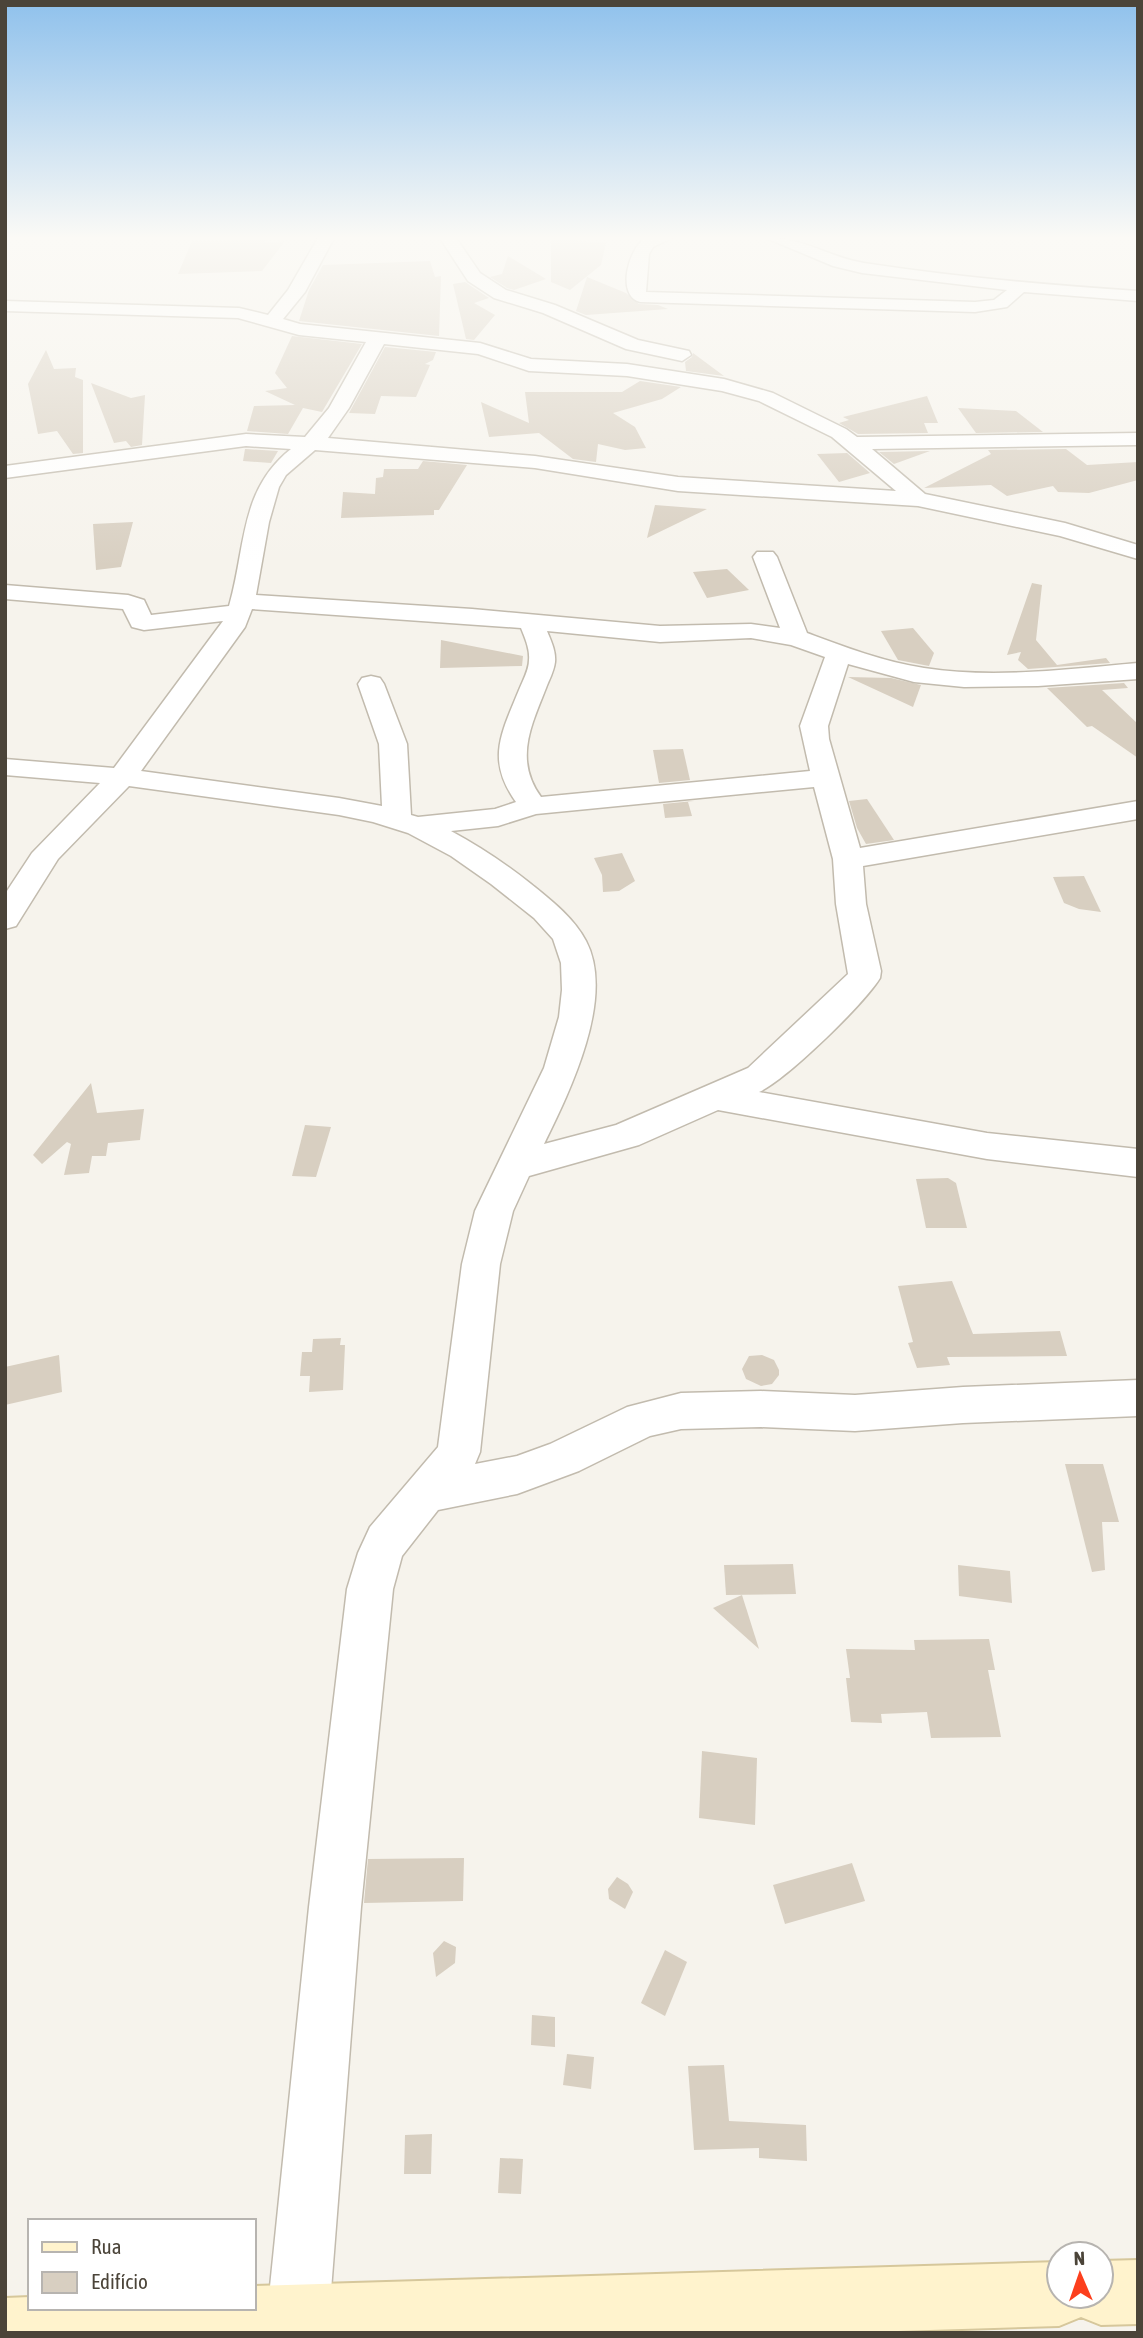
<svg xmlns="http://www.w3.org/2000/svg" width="1143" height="2338" font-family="'Asap Condensed',sans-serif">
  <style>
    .building { fill: #d8cfc1 }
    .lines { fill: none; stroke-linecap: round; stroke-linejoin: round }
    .minor-casing { stroke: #c2bbae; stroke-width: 3 }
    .secondary-casing { stroke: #d6c79b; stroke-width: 4 }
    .minor { fill: #fff; fill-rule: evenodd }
    .secondary { fill: #fff3cd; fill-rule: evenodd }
  </style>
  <rect width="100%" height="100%" fill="#f6f3ec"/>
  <g class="building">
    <path d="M 551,238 L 606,243 L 601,265 L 570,290 L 551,282 Z"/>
    <path d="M 266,240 L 265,243 L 285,241 L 262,271 L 178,274 L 192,241 Z"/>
    <path d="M 508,256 L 546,279 L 514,290 L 507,288 L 490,277 L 502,274 Z"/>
    <path d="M 430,261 L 435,277 L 441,276 L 439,336 L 299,321 L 309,290 L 323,265 Z"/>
    <path d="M 587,277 L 626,293 L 639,304 L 658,305 L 668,309 L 586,315 L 576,311 Z"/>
    <path d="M 465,282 L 489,298 L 474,303 L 495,315 L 474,340 L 466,339 L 453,284 Z"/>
    <path d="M 292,336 L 362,344 L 322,412 L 303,408 L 288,434 L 247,431 L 254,406 L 295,405 L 265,391 L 287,388 L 275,373 Z"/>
    <path d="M 385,347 L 436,352 L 433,360 L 425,364 L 430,365 L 416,397 L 381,396 L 375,414 L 349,413 Z"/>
    <path d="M 46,350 L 54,369 L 76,368 L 75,377 L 83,380 L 83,453 L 73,454 L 57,431 L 38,434 L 28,384 Z"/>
    <path d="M 693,353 L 724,376 L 686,371 L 685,362 L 692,357 Z"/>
    <path d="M 640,381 L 681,387 L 662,399 L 613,413 L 635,427 L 646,448 L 625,450 L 598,444 L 596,462 L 573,459 L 539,433 L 489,437 L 481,402 L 529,423 L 525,392 L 622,392 Z"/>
    <path d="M 91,383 L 131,398 L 145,395 L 142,445 L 131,447 L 126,441 L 114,443 Z"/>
    <path d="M 927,396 L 938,423 L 924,423 L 928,433 L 858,434 L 839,423 L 849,420 L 843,417 Z"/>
    <path d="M 958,408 L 1016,411 L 1043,432 L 976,433 Z"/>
    <path d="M 245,449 L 246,449 L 278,451 L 271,463 L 243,461 Z"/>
    <path d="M 1066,449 L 1087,465 L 1138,462 L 1138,480 L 1089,493 L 1058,492 L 1053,486 L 1007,496 L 991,485 L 924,488 L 991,454 L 988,450 Z"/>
    <path d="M 930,451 L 894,464 L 879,452 Z"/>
    <path d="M 847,453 L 870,473 L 839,482 L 817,454 Z"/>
    <path d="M 423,461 L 467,465 L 439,510 L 434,510 L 434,515 L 341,518 L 343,492 L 375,494 L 376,478 L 383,477 L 384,469 L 418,469 Z"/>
    <path d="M 655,505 L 707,509 L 647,538 Z"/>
    <path d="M 133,522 L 121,567 L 96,570 L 93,524 Z"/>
    <path d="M 727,569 L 749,590 L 707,598 L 693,572 Z"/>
    <path d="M 1032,583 L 1042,585 L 1036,640 L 1057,665 L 1106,658 L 1110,663 L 1028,669 L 1018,660 L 1021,652 L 1007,655 Z"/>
    <path d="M 913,628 L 934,653 L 929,666 L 898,660 L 881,631 Z"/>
    <path d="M 441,640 L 523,656 L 522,666 L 440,668 Z"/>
    <path d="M 848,677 L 891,678 L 921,685 L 913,707 Z"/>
    <path d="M 1124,683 L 1128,688 L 1102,690 L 1138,724 L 1138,758 L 1092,726 L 1087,727 L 1047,688 Z"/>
    <path d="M 683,749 L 690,780 L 659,783 L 653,750 Z"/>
    <path d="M 867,799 L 894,840 L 866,844 L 857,828 L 849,801 Z"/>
    <path d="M 694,801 L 688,802 L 692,816 L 665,818 L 663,804 Z"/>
    <path d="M 622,853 L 635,881 L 619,891 L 603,892 L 602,875 L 594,858 Z"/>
    <path d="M 1084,876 L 1101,912 L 1079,909 L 1064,903 L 1053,877 Z"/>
    <path d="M 91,1083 L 97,1113 L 144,1109 L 140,1140 L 108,1143 L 106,1156 L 92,1156 L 89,1173 L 64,1175 L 71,1144 L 67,1142 L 42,1164 L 33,1155 Z"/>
    <path d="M 305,1125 L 331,1127 L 316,1177 L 292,1176 Z"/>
    <path d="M 948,1178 L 956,1183 L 967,1228 L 926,1228 L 916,1179 Z"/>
    <path d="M 952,1281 L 973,1334 L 1060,1331 L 1067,1356 L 947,1357 L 950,1365 L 917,1368 L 908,1343 L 913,1342 L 898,1286 Z"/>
    <path d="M 341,1338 L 340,1345 L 345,1345 L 343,1390 L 309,1392 L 310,1376 L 300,1376 L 302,1352 L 312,1352 L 313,1339 Z"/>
    <path d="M 59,1355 L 62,1392 L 5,1405 L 5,1367 Z"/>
    <path d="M 762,1355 L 774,1360 L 779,1370 L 779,1375 L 772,1384 L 761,1386 L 746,1379 L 742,1369 L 749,1356 Z"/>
    <path d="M 1065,1464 L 1103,1464 L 1119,1522 L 1102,1522 L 1105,1570 L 1092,1572 Z"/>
    <path d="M 793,1564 L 796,1594 L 726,1595 L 724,1565 Z"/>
    <path d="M 958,1565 L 1010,1571 L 1012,1603 L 959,1596 Z"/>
    <path d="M 742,1595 L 759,1649 L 713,1608 Z"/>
    <path d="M 989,1639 L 995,1670 L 988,1670 L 1001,1737 L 931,1738 L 927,1712 L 881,1714 L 882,1723 L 851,1722 L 846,1678 L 850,1678 L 846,1649 L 915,1650 L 914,1640 Z"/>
    <path d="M 702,1751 L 757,1758 L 755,1825 L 699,1818 Z"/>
    <path d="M 464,1858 L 463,1901 L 364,1903 L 368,1859 Z"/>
    <path d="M 852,1863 L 865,1901 L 785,1924 L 773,1885 Z"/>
    <path d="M 617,1877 L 628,1884 L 633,1892 L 625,1909 L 609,1899 L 608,1889 Z"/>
    <path d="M 444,1941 L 456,1947 L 455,1963 L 436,1977 L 433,1953 Z"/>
    <path d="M 665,1950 L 687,1962 L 665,2016 L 641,2003 Z"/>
    <path d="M 532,2015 L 555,2017 L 555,2047 L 531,2045 Z"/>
    <path d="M 567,2054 L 594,2057 L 591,2089 L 563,2085 Z"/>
    <path d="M 724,2065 L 729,2121 L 806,2125 L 807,2161 L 759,2158 L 759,2148 L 694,2150 L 688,2066 Z"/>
    <path d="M 432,2134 L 431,2174 L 404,2174 L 405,2135 Z"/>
    <path d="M 500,2158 L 523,2159 L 521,2194 L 498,2193 Z"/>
  </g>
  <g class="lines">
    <g class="minor-casing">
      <g id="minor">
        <path d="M 318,238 L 334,238 L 305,292 L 283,319 L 300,324 L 480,343 L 531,359 L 627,364 L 724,379 L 773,393 L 846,429 L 857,437 L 1138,433 L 1138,445 L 872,449 L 925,494 L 1065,523 L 1138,545 L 1138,559 L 1060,536 L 918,506 L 678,491 L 535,468 L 315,450 L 286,475 L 279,487 L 269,522 L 256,595 L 472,609 L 660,626 L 751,624 L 780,628 L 753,557 L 757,552 L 773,552 L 777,557 L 807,633 C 845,647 884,662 924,668 C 994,679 1068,669 1138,663 L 1138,679 L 1038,686 L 964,687 L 914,682 L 848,664 L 828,726 L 829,739 L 860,848 L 1138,801 L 1138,819 L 863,866 L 866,904 L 881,971 L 880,978 C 864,1004 786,1080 759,1092 L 987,1133 L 1138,1149 L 1138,1177 L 987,1159 L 718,1110 L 639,1145 L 529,1176 L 513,1211 L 500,1264 L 480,1452 L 475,1464 L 517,1456 L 550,1444 L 627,1407 L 681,1393 L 761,1391 L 855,1395 L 963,1387 L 1138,1380 L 1138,1416 L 963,1423 L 855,1431 L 761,1427 L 681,1429 L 650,1436 L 579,1471 L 517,1494 L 438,1510 L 402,1556 L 393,1589 L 361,1907 L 329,2316 L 322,2333 L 274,2333 L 267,2316 L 309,1907 L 347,1589 L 358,1553 L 370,1527 L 438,1447 L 462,1264 L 475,1211 L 544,1068 L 559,1017 L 562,990 L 561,963 L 553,939 L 534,918 L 491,884 L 451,856 L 408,833 L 373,822 L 339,815 L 129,786 L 58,859 L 16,926 L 5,929 L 5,894 L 32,853 L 100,783 L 5,775 L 5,759 L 114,768 L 223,621 L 144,630 L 132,627 L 123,609 L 5,599 L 5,585 L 128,595 L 144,600 L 151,615 L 229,606 C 246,548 239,490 291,449 L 246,446 L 5,478 L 5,466 L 246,434 L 305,437 L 329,408 L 366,342 L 299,335 L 238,318 L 5,311 L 5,301 L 239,308 L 268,315 L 288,290 ZM 384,344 L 478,354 L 529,371 L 627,376 L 722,391 L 759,401 L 832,437 L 896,491 L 678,477 L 535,456 L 328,438 L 349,408 ZM 252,609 L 521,628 C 525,638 530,649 529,660 C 529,670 523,680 519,690 C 501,734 486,760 516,802 L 495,809 L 418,817 L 411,815 L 407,744 L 384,684 L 380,678 L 371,676 L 362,678 L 358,684 L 379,744 L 382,806 L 339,798 L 141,771 L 245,627 ZM 547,631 L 660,642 L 751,638 L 791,645 L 825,657 L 800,726 L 810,771 L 541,797 C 514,760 531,726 546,688 C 549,680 554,671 555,662 C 556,651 551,641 547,631 ZM 814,787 L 833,859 L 836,904 L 848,974 L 748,1068 L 616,1125 L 544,1144 C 569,1093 616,998 586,941 C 573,917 552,901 531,884 C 506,864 479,846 451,831 L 498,826 L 536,814 Z"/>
        <path d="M 440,238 L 456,238 L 480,273 L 506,290 L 555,305 L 638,340 L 689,351 L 691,355 L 682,361 L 626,349 L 543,313 L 494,298 L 468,281 Z"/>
        <path d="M 646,238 L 672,238 L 653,247 L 649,254 L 646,292 L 975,302 L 994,300 L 1007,290 L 862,273 L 833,266 L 766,238 C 806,238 828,257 864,263 C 954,277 1047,285 1138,291 L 1138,301 L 1024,292 L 1007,307 L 975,312 L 640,302 C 616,296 628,248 646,238 Z"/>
      </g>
    </g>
    <g class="secondary-casing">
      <path id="secondary" d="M 1138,2260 L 1138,2324 L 1101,2325 L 1081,2317 L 1059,2326 L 834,2333 L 5,2333 L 5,2298 L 30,2297 L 30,2308 L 254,2308 L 254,2286 L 1059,2262 L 1059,2296 L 1101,2296 L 1101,2261 Z"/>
    </g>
    <use href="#minor" class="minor"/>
    <use href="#secondary" class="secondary"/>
  </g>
  <linearGradient id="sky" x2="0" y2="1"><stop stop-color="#8fc1ec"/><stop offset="0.42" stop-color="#fbfaf6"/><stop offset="1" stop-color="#fbfaf6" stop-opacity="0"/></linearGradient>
  <rect width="1143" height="566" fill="url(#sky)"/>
  <rect width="1143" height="2338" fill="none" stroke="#4b4439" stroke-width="14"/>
  <rect x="28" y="2219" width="228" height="91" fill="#ffffff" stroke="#b7b4b0" stroke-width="2"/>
  <rect x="42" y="2242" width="35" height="10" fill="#fff3cd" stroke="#b7b4b0" stroke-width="2"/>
  <text x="91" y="2254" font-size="21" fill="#4b4439">Rua</text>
  <rect x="42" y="2272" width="35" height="21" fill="#d8cfc1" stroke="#b7b4b0" stroke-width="2"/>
  <text x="91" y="2289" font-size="21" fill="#4b4439">Edifício</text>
  <g transform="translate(1080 2275) rotate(358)"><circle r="33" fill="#ffffff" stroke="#b7b4b0" stroke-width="2"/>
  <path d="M0-5L12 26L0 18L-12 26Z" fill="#fc3f1d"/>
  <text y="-10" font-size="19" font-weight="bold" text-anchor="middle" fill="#4b4439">N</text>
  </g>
</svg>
